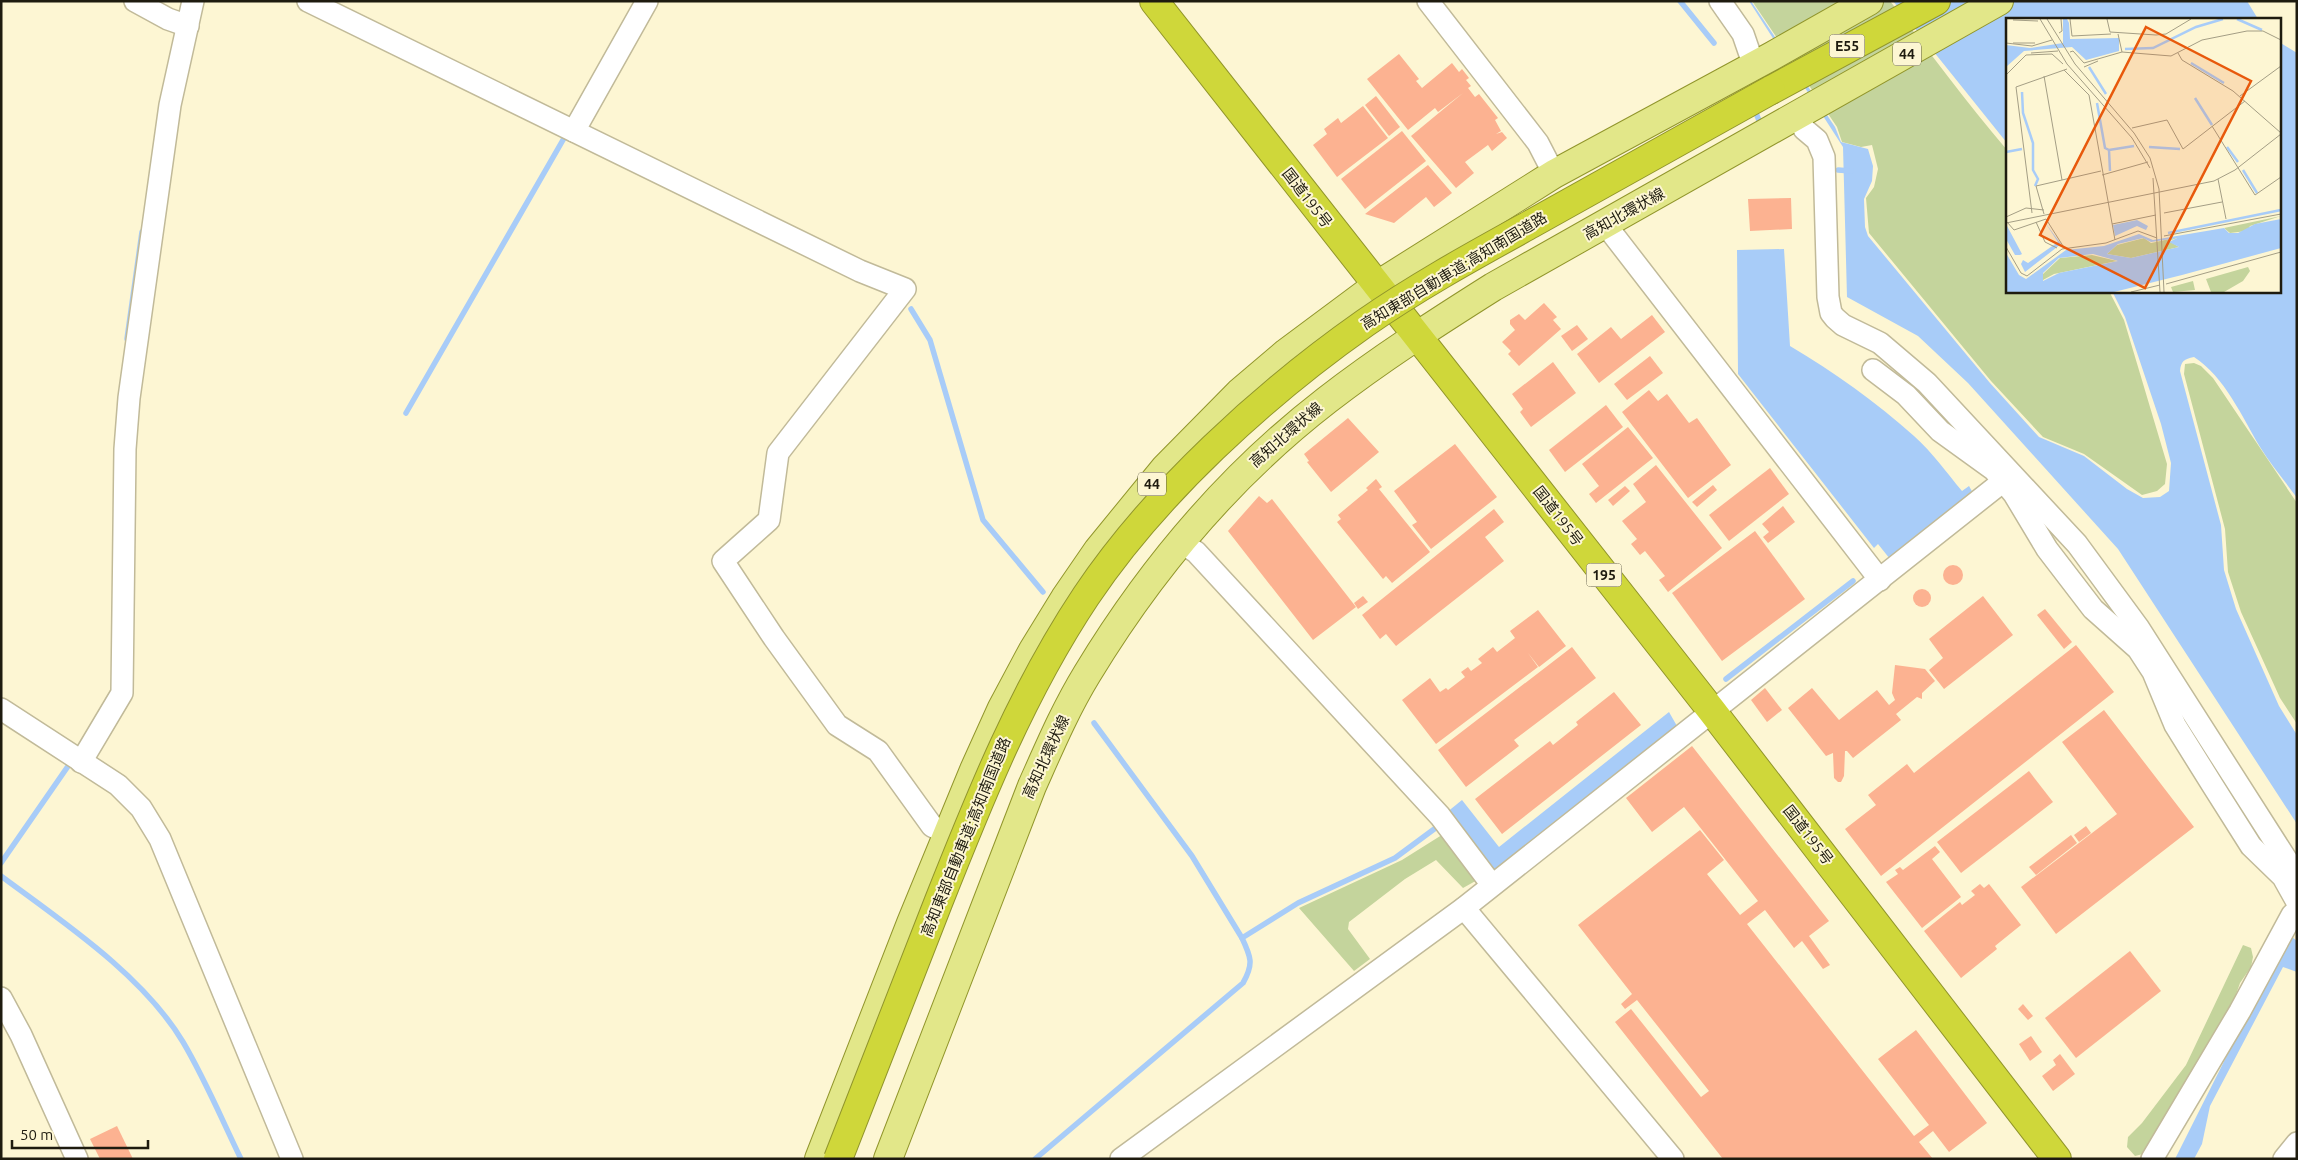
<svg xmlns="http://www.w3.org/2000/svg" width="2298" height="1160" font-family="Ubuntu,'Noto Sans JP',sans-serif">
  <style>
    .green { fill: #c4d49c }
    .water { fill: #a8ccf8 }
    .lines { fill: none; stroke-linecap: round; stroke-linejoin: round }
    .stream { stroke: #a8ccf8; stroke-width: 5.5 }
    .building { fill: #fcb291 }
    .street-casing { stroke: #c1ba99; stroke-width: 24 }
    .primary-casing { stroke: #91952b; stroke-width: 30 }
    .highway-casing { stroke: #91952b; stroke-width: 30 }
    .street { stroke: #fff; stroke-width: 21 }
    .primary { stroke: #e2e789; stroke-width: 28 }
    .highway { stroke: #cfd73a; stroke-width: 28 }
    .highway-bridge-casing { stroke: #91952b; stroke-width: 30; stroke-linecap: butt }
    .highway-bridge { stroke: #cfd73a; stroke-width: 28 }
    .labels { text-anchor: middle; stroke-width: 4; stroke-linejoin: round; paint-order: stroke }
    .shield { fill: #fdf6d3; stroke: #615d4a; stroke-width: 1 }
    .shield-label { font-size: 14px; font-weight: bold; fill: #1e1b0f }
    .street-label { font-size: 15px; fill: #1e1b0f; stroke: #fdf6d3 }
    .inset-river { fill: none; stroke: #a8ccf8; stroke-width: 2.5 }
    .inset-road { fill: none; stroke: #a49e85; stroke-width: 1 }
    .view { fill: #e8590c; fill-opacity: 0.15; stroke: #e8590c; stroke-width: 2.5 }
    .inset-edge { fill: none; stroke: #1e1b0f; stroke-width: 2.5 }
  </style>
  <rect width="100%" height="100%" fill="#fdf6d3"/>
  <g class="green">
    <path d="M 1752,1 L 1890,1 C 1929,51 1966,102 2007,150 L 2007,291 L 2109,291 L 2124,320 L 2167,464 L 2165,484 L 2157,491 L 2142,495 L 2084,454 L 2043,437 L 1991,381 L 1869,233 L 1866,198 L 1874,187 L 1878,169 L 1872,145 L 1861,147 L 1842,142 L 1837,127 Z"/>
    <path d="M 2194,363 L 2201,366 L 2213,378 L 2297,503 L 2297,724 L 2280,698 L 2241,612 L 2228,572 L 2225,529 L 2184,374 L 2185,364 Z"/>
    <path d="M 1445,833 L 1479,879 L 1463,888 L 1436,860 L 1405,879 L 1349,922 L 1348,929 L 1370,959 L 1354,971 L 1299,908 L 1402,860 Z"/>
    <path d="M 2243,945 L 2251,948 L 2253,957 L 2251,967 L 2240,983 L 2230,1012 L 2147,1153 L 2135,1156 L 2127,1147 L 2128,1137 L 2142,1123 L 2186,1065 Z"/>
  </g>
  <g class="water">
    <path d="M 1749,1 L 1751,1 L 1835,127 L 1841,142 L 1868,149 L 1873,166 L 1872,181 L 1864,199 L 1865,227 L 1868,236 L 1990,383 L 2039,437 L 2084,456 L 2127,489 L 2143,498 L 2160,497 L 2169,491 L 2171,463 L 2161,424 L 2125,317 L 2112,291 L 2279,291 L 2279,42 L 2297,53 L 2297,498 C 2285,481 2271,465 2260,447 C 2242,417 2225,377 2194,357 C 2184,359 2181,361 2180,371 L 2221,525 L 2224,570 L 2236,609 L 2279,706 L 2297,735 L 2297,824 L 2118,549 L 1968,383 L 1918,336 L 1847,297 L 1843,147 Z"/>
    <path d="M 1893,1 L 2247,1 L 2258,19 L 2007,19 L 2007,143 Z"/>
    <path d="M 1784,249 L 1790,346 C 1834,372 1876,402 1914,436 C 1932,452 1947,473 1962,491 L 1969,486 L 1973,493 L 1890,559 L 1878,544 L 1874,548 L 1738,374 L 1737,250 Z"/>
    <path d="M 1669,712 L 1677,726 L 1498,869 L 1488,871 L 1446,813 L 1462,800 L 1499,847 Z"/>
    <path d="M 2288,934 L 2297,941 L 2297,972 L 2283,967 L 2210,1106 L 2202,1144 L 2194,1159 L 2175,1159 Z"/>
  </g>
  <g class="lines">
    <g class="stream">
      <path d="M 1680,1 L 1714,43"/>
      <path d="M 1754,108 L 1760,123"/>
      <path d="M 1838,170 L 1851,171"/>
      <path d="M 911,309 L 930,340 L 983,520 L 1043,592"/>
      <path d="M 127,339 L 142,232"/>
      <path d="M 406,413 L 567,133"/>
      <path d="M 1726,679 L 1853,581"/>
      <path d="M 1094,723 L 1192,856 L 1242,938"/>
      <path d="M 1,863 L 73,759"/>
      <path d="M 1,876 C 63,922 143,975 183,1042 C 205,1079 222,1120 241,1159"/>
      <path d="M 1035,1159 L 1243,983 C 1254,964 1251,957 1242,938 L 1298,903 L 1395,858 L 1441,824"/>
    </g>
  </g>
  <g class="building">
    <path d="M 1399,54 L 1419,79 L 1416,81 L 1422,88 L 1452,63 L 1459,72 L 1462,69 L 1469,78 L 1466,80 L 1471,86 L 1468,88 L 1475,97 L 1479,94 L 1498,118 L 1495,120 L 1501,131 L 1496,134 L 1502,132 L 1507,138 L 1492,151 L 1488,145 L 1465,162 L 1474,173 L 1456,188 L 1411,136 L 1463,93 L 1438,112 L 1435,108 L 1408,130 L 1367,79 Z"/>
    <path d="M 1376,96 L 1400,127 L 1389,136 L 1365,105 Z"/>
    <path d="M 1363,106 L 1388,138 L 1337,177 L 1313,145 L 1327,134 L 1324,129 L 1338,118 L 1341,123 Z"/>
    <path d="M 1402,131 L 1426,161 L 1365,209 L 1341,179 Z"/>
    <path d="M 1428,165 L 1452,193 L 1434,207 L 1426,197 L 1394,223 L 1365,214 Z"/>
    <path d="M 1791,198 L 1792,229 L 1750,231 L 1748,199 Z"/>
    <path d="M 1544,303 L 1557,317 L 1553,320 L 1561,329 L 1519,366 L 1508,354 L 1511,351 L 1502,342 L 1515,330 L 1510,324 L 1510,320 L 1519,314 L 1525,320 Z"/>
    <path d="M 1652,315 L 1665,332 L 1599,383 L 1577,354 L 1611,327 L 1621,339 Z"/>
    <path d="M 1577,325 L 1588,339 L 1572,351 L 1561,336 Z"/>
    <path d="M 1650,356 L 1663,373 L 1627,400 L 1614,384 Z"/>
    <path d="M 1553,362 L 1576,393 L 1531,427 L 1520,412 L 1523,409 L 1512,394 Z"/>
    <path d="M 1649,390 L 1658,401 L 1667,394 L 1689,423 L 1697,418 L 1731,465 L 1688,498 L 1622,412 Z"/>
    <path d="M 1606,405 L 1623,427 L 1565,472 L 1549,450 Z"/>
    <path d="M 1348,418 L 1379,452 L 1331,492 L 1307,462 L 1309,461 L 1304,454 Z"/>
    <path d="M 1628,427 L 1653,458 L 1596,503 L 1589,494 L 1599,486 L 1582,464 Z"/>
    <path d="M 1455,444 L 1497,497 L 1431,549 L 1412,525 L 1417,522 L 1394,491 Z"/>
    <path d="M 1656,465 L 1722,548 L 1668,592 L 1659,580 L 1665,576 L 1645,551 L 1640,555 L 1631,544 L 1637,539 L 1622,521 L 1646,502 L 1633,484 Z"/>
    <path d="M 1770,468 L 1789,494 L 1729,541 L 1709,515 Z"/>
    <path d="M 1376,479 L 1382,487 L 1379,489 L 1430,552 L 1392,583 L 1386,576 L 1383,579 L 1337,522 L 1341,519 L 1338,515 L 1368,490 L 1366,488 Z"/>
    <path d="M 1713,485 L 1717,490 L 1697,507 L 1692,502 Z"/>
    <path d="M 1625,486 L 1630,491 L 1613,506 L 1608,500 Z"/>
    <path d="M 1259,496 L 1267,503 L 1272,499 L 1356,607 L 1313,640 L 1228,531 Z"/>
    <path d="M 1783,506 L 1795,522 L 1768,543 L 1763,537 L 1769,532 L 1762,524 Z"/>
    <path d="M 1494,509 L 1504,522 L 1485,537 L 1504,561 L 1396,646 L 1386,634 L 1380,639 L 1362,615 Z"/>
    <path d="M 1755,531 L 1805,599 L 1722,661 L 1672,593 Z"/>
    <circle cx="1953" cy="575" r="10"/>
    <circle cx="1922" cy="598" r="9"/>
    <path d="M 1363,596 L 1368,602 L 1358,609 L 1354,603 Z"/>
    <path d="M 1983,596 L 2013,635 L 1944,689 L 1929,670 L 1943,658 L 1929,639 Z"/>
    <path d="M 2045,609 L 2072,642 L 2064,649 L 2037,615 Z"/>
    <path d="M 1538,610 L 1566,646 L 1539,667 L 1528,653 L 1538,667 L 1436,744 L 1402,700 L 1430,678 L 1440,692 L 1446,688 L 1448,690 L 1465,677 L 1461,672 L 1468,667 L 1471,671 L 1482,663 L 1478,659 L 1493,647 L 1497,652 L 1515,638 L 1510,631 Z"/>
    <path d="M 2076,645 L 2114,692 L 1881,876 L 1845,829 L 1876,805 L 1868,795 L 1907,764 L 1914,773 Z"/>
    <path d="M 1572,647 L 1596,678 L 1514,740 L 1519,746 L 1466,787 L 1438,750 Z"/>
    <path d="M 1895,665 L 1925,669 L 1935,681 L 1922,693 L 1922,699 L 1917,697 L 1896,714 L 1901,720 L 1853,758 L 1847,751 L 1845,751 L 1844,776 L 1841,782 L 1838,782 L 1834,778 L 1833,753 L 1826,756 L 1788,708 L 1812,688 L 1839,720 L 1877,690 L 1889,705 L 1895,700 L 1892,693 Z"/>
    <path d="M 1765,688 L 1782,710 L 1767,722 L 1751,700 Z"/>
    <path d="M 1614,692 L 1641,725 L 1502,834 L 1475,799 L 1550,741 L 1553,745 L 1578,725 L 1576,722 Z"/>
    <path d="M 2104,710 L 2194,827 L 2056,934 L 2021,887 L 2117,814 L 2062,742 Z"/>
    <path d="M 1692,746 L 1829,921 L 1809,936 L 1830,965 L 1823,969 L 1802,941 L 1794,948 L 1765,910 L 1747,924 L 1914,1136 L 1929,1125 L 1878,1059 L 1916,1030 L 1987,1123 L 1949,1152 L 1933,1131 L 1919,1142 L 1933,1159 L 1723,1159 L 1615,1022 L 1631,1009 L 1701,1097 L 1709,1091 L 1637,1000 L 1625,1009 L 1621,1004 L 1632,994 L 1578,925 L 1700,830 L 1724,860 L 1707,874 L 1740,915 L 1758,901 L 1684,807 L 1652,832 L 1626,798 Z"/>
    <path d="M 2029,771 L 2053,802 L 1961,873 L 1937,842 Z"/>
    <path d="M 2086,826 L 2091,833 L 2079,842 L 2074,835 Z"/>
    <path d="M 2071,835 L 2077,843 L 2036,875 L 2029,867 Z"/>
    <path d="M 1935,846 L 1940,852 L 1932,859 L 1961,897 L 1922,928 L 1886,882 L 1898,874 L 1895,870 L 1900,867 L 1903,870 Z"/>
    <path d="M 1980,884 L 1984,888 L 1989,884 L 2021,925 L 1995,946 L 1997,949 L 1961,978 L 1924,931 L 1960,902 L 1962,905 L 1975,895 L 1971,891 Z"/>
    <path d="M 2130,951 L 2161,991 L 2076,1058 L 2045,1018 Z"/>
    <path d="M 2023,1004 L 2033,1016 L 2028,1020 L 2018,1009 Z"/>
    <path d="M 2031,1036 L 2042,1052 L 2030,1061 L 2019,1044 Z"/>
    <path d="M 2060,1054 L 2075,1074 L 2053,1091 L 2042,1076 L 2056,1065 L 2053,1060 Z"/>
    <path d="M 117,1126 L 133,1159 L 100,1159 L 90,1139 Z"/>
  </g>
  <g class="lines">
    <g class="street-casing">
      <g id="street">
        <path d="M 135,1 L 168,19 L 188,26"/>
        <path d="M 308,1 L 860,271 L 905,289 L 778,453 L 769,520 L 723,561 L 774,638 L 837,725 L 878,751 L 932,826 L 948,834"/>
        <path d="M 1428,1 L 1538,143 L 1554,174"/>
        <path d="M 1720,1 L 1743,34 L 1754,66"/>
        <path d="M 1799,116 L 1804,129 L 1817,140 L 1824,157 L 1828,297 L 1831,313 L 1835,318 L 1843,325 L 1880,343 L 1927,383 L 2077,544 L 2138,627 L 2297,876"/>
        <path d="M 574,131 L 647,1"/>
        <path d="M 1605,224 L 1880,580"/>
        <path d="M 1873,370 L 1906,395 L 1940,431 L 1994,470 L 2014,494 L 2047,549 L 2093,609 L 2138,649 L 2153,672 L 2175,725 L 2213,786 L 2251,846 L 2283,877 L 2297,902"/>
        <path d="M 1180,542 L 1196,552 L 1440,816 L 1492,885"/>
        <path d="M 1,709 L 118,785 L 141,808 L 160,839 L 292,1159"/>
        <path d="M 81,762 L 122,693 L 125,449 L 129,398 L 170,105 L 193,1"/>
        <path d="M 1464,908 L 1673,1159"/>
        <path d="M 1,998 L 21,1035 L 77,1159"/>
        <path d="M 1121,1159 L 1464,908 L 2011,475"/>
        <path d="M 2152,1159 L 2240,1011 L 2292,915 L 2297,910"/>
        <path d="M 2284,1159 L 2297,1143"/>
      </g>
    </g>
    <g class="primary-casing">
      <g id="primary">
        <path d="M 819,1159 L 911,923 L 974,770 L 1002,708 L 1033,650 L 1065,598 L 1098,550 L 1165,468 L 1239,393 L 1286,353 L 1376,286 L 1554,174 L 1772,56 L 1869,1"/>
        <path d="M 888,1159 L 1032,786 C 1049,748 1065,710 1087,674 C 1150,570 1230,475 1327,400 C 1380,359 1436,323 1493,287 L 1999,1"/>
      </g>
    </g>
    <g class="highway-casing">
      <g id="highway">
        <path d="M 1154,1 L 1712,711 L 2057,1159"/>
        <path d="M 1771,90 L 1936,1"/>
      </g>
    </g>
    <use href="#street" class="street"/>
    <use href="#primary" class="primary"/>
    <use href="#highway" class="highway"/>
    <g class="highway-bridge-casing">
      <path id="highway-bridge" d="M 838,1159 C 871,1074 905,988 938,903 C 980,797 1022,692 1086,596 C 1155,493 1264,394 1365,323 C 1418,286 1475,255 1531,224 C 1611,180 1691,135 1771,90"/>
    </g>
    <use href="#highway-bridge" class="highway-bridge"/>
  </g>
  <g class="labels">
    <g class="shield">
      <rect x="1829.5" y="34.5" width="35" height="23" rx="4"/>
      <rect x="1893" y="42.5" width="28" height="23" rx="4"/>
      <rect x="1138" y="472.5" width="28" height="23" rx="4"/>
      <rect x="1586.5" y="563.5" width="35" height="23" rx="4"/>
    </g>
    <g class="shield-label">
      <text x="1847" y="51">E55</text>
      <text x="1907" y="59">44</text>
      <text x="1152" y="489">44</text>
      <text x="1604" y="580">195</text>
    </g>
    <g class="street-label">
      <text transform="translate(1307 198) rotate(52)" y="5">国道195号</text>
      <text transform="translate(1624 214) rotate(-29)" y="5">高知北環状線</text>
      <text transform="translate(1454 271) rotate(-31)" y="5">高知東部自動車道;高知南国道路</text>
      <text transform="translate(1286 435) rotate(-41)" y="5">高知北環状線</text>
      <text transform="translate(1558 516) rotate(52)" y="5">国道195号</text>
      <text transform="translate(1046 757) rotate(-65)" y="5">高知北環状線</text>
      <text transform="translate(1808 835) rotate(52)" y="5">国道195号</text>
      <text transform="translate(966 837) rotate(-68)" y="5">高知東部自動車道;高知南国道路</text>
    </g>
  </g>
  <g transform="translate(2006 18)">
    <rect width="275" height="275" fill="#fdf6d3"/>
    <path d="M 275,198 L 244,208 L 241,213 L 224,215 L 218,210 ZM 138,220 L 145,225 L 173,219 L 163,223 L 173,229 L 125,240 L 101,236 L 111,227 ZM 86,237 L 111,243 L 48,256 L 37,262 L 37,256 L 54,240 ZM 242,249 L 244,253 L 237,263 L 218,274 L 205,274 L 200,261 ZM 187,263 L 189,272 L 167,274 L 165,269 Z" fill="#c4d49c"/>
    <path d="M 57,1 L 61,1 L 63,5 L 64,21 L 113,20 L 113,33 L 80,42 L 66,29 L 18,33 L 0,49 L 0,27 L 24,30 L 57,25 ZM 275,201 L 275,230 L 176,257 L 108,274 L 0,274 L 0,235 L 13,257 L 20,261 L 60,232 L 98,228 L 133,216 L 147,222 L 218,210 L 223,215 L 232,215 L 249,206 ZM 137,220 L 145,224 L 171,220 L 163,224 L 173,229 L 125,240 L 101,236 L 112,226 ZM 87,236 L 112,243 L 53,255 L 37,263 L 37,255 L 53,240 ZM 131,202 L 142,208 L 140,212 L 131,208 L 109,218 L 107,207 ZM 38,203 L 55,226 L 19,254 L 15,246 L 17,242 L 22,245 L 52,224 ZM 0,206 L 16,236 L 14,237 L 9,237 L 0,221 Z" fill="#a8ccf8" fill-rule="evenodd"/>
    <path class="inset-river" d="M 231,1 L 256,12M 119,31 L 147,30 L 190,9 L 217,1M 185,45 L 218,65M 83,49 L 100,76M 16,74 L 17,95 L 27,125 L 27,152 L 32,161 L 29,168M 189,80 L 206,107M 91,85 L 99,130 L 103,132 L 104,153M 143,129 L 174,131M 221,129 L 232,144M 103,132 L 128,128M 0,134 L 16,131M 237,152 L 251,175M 162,215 L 275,192"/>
    <path class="inset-road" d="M 34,1 L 61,46 L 126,120 L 144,150M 41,1 L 69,46 L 128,115 L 144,140 L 153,171 L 158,274M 64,1 L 66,18 L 105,16M 101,1 L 104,14 L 150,17 L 160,16 L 185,1M 7,2 L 32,3M 53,15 L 56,13 L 55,1M 112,16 L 116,34M 0,25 L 26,28 L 46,22M 7,25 L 29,25M 64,34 L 67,33 L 78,45 L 116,34 L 165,38 L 196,22 L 241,13 L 257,13 L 275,22M 25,35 L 52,33M 172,35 L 176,42 L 227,73 L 275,115M 78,49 L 92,43M 58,52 L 83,77 L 109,222M 0,57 L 20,37 L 46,36 L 57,46M 38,58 L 56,162M 234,78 L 275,48M 206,108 L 249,177 L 275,159M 126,110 L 161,102 L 177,131 L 239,83M 96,157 L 142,144M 147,160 L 154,274M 212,161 L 220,201M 26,195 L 10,69 L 61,51M 158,195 L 216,184M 38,196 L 30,168 L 95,153M 0,199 L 20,190 L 38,192M 40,201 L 57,228M 1,204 L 8,212 L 40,201M 30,204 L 39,224 L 51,230M 0,205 L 208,163 L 229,152 L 275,116M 106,206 L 150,197M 158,218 L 275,196M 0,229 L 15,255 L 21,258 L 56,231 L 100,225 L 132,213 L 151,220M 160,266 L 275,234M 125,274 L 154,267"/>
    <path class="view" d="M 140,9 L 245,63 L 139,270 L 34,217 Z"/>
    <rect width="275" height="275" class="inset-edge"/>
  </g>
  <rect width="2298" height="1160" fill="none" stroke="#1e1b0f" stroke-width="5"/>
  <path d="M12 1140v8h136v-8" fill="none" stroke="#1e1b0f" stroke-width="2.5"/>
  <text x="20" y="1140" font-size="15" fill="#1e1b0f" stroke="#fdf6d3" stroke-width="4" paint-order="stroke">50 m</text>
</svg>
